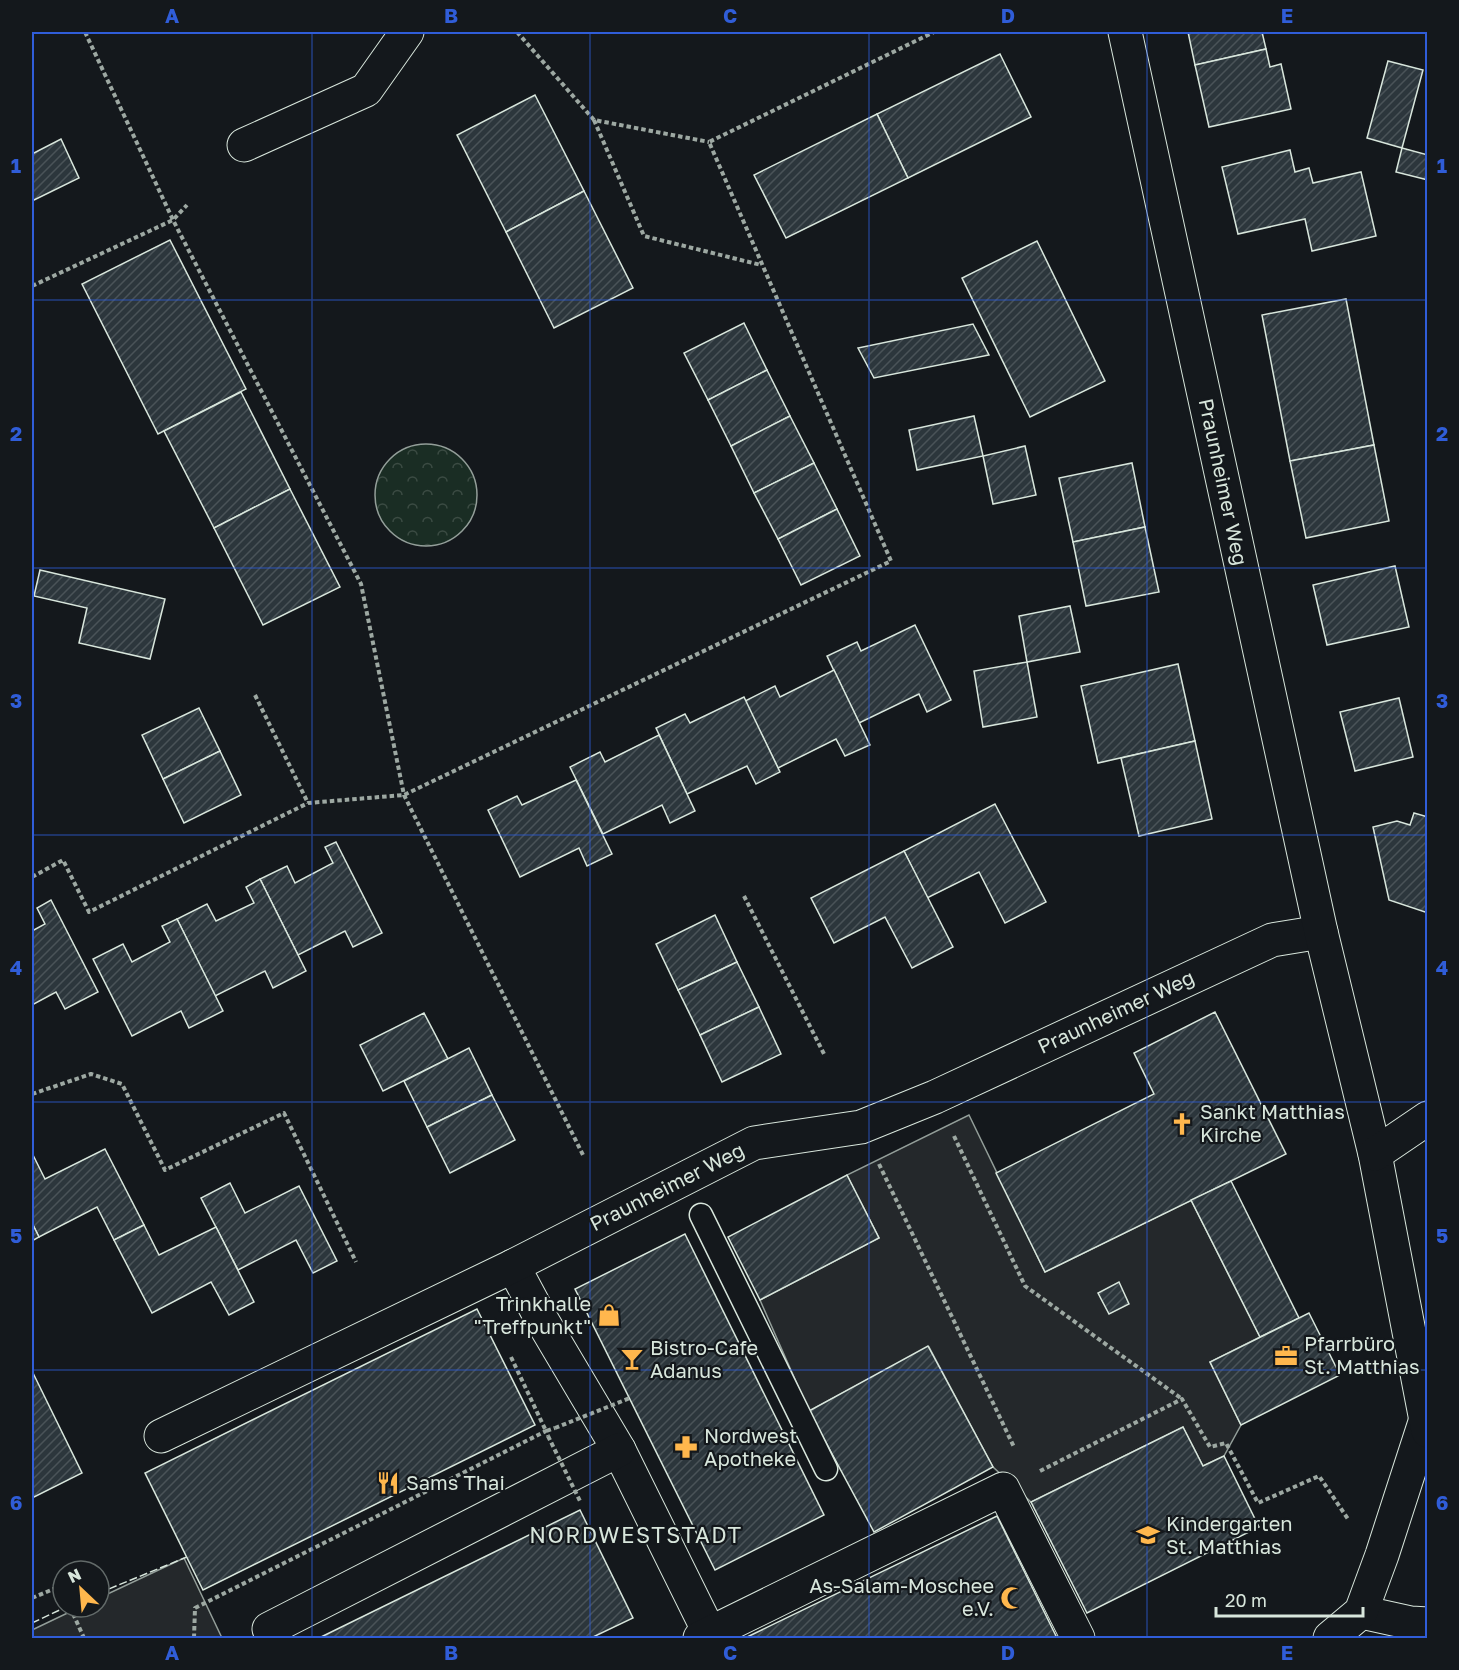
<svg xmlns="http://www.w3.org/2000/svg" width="1459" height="1670" font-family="'Golos Text',sans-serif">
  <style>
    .park { fill: url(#park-crowns); stroke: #939e99; stroke-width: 1.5 }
    .parking { fill: #24282b; stroke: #939e99; stroke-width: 1.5 }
    .building { fill: url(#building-hatch); stroke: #d8e6dc; stroke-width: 1.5 }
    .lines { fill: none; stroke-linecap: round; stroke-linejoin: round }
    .service-casing { stroke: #d8e6dc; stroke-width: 25 }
    .pedestrian-casing { stroke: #d8e6dc; stroke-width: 35 }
    .minor-casing { stroke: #d8e6dc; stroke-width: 35 }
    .secondary-casing { stroke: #d8e6dc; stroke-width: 35 }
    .path { stroke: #9da8a2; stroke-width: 4; stroke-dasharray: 4.5 3; stroke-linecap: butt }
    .service { stroke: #14181c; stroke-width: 22 }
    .pedestrian { stroke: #14181c; stroke-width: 33 }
    .minor { stroke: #14181c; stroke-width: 33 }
    .secondary { stroke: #14181c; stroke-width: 33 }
    .path-bridge { stroke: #9da8a2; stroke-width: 4; stroke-dasharray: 4.5 3; stroke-linecap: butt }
    .fence { stroke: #d8e6dc; stroke-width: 1.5; stroke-dasharray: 8 3; stroke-linecap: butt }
    .grid { fill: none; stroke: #305dd8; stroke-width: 1.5; stroke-opacity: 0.55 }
    .labels { text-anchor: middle; stroke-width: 4.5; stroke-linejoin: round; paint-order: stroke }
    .street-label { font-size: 20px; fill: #d8e6dc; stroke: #14181c }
    .poi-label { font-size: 20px; fill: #d8e6dc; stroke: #14181c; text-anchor: start }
    .quarter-label { font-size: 22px; letter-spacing: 1.5px; fill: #d8e6dc; stroke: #14181c }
    .neatline { fill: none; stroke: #305dd8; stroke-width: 2 }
    .grid-label { font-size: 20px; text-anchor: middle; font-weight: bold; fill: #305dd8 }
  </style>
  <defs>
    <pattern id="park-crowns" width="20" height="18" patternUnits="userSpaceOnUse" patternTransform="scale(1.5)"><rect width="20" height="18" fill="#1a2d24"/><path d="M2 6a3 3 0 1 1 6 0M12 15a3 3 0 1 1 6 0" fill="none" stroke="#3b4b43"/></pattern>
    <pattern id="building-hatch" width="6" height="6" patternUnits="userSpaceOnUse" patternTransform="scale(1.5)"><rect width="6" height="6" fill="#2c363c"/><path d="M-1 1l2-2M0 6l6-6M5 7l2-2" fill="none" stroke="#4a5358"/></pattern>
  </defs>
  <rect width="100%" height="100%" fill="#14181c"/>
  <circle class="park" cx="426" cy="495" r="51"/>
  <g class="parking">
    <path d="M 969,1115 L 1045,1272 L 1191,1200 L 1260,1337 L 1210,1362 L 1241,1425 L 1224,1456 L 1203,1466 L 1183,1427 L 1031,1502 L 993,1467 L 929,1347 L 809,1411 L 760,1300 L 879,1238 L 847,1175 Z"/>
    <path d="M 184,1558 L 222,1638 L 33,1638 L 32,1630 L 80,1607 L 99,1607 L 99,1598 Z"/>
  </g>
  <g class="building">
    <path d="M 1188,32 L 1262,32 L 1266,49 L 1195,65 Z"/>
    <path d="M 1266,49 L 1270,67 L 1281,64 L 1291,109 L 1209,127 L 1195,65 Z"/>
    <path d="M 1000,54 L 1031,117 L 908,178 L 877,114 Z"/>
    <path d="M 1388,61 L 1423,70 L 1402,148 L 1367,138 Z"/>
    <path d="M 535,95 L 584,191 L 506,232 L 457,135 Z"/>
    <path d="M 877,114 L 908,178 L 786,238 L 754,175 Z"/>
    <path d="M 61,139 L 79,178 L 32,201 L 32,154 Z"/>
    <path d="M 1402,148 L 1428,155 L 1428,180 L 1396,172 Z"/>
    <path d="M 1290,150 L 1295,172 L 1309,168 L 1313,183 L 1361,172 L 1376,236 L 1312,251 L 1305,219 L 1238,234 L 1222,167 Z"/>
    <path d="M 584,191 L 633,288 L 554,328 L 506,232 Z"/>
    <path d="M 170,240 L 246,389 L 158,434 L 82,284 Z"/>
    <path d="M 1037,241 L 1105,381 L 1030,417 L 962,278 Z"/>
    <path d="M 1346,299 L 1374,445 L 1290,461 L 1262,315 Z"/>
    <path d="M 744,323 L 767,370 L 708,400 L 684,353 Z"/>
    <path d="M 973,324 L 989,355 L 874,378 L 858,348 Z"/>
    <path d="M 767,370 L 790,416 L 731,446 L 708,400 Z"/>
    <path d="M 241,392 L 290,489 L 214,528 L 164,431 Z"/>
    <path d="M 790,416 L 814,463 L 754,493 L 731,446 Z"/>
    <path d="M 974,416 L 983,456 L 917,470 L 909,430 Z"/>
    <path d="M 1374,445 L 1389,521 L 1306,538 L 1290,461 Z"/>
    <path d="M 1025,446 L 1036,495 L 993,504 L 983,456 Z"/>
    <path d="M 814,463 L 837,509 L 778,539 L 754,493 Z"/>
    <path d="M 1132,463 L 1145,527 L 1073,542 L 1059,478 Z"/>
    <path d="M 290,489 L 340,587 L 263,625 L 214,528 Z"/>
    <path d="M 837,509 L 860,556 L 801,585 L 778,539 Z"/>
    <path d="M 1145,527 L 1159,592 L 1086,606 L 1073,542 Z"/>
    <path d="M 1395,566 L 1409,627 L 1327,645 L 1313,585 Z"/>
    <path d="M 40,570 L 165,599 L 150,659 L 79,643 L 87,608 L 34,596 Z"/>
    <path d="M 1070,606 L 1080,652 L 1027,662 L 1019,616 Z"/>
    <path d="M 915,625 L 951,700 L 927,712 L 919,694 L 859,723 L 827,656 L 857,642 L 861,651 Z"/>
    <path d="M 1027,662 L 1037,717 L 983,727 L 974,671 Z"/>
    <path d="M 1178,664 L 1195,741 L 1098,763 L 1081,686 Z"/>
    <path d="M 834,670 L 870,745 L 845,756 L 836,739 L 778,768 L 745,701 L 775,686 L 780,697 Z"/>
    <path d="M 744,697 L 780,772 L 756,784 L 747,766 L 687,794 L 656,728 L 685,714 L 690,723 Z"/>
    <path d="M 1399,698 L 1413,757 L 1355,771 L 1340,712 Z"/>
    <path d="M 199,708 L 220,751 L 163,779 L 142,735 Z"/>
    <path d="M 659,735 L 695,811 L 670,823 L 662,805 L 603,834 L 570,767 L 600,752 L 605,762 Z"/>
    <path d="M 1195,741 L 1212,819 L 1139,836 L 1121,758 Z"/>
    <path d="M 220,751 L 241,795 L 184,823 L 163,779 Z"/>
    <path d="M 576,780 L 612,854 L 587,866 L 579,848 L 520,877 L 488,810 L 517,796 L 522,805 Z"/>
    <path d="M 995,804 L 1046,902 L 1005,923 L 979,872 L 927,898 L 904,851 Z"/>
    <path d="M 1414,813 L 1428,817 L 1428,913 L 1389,900 L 1373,827 L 1397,821 L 1410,825 Z"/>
    <path d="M 336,842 L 382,933 L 353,947 L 345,931 L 298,955 L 260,879 L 287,866 L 295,883 L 333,863 L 325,847 Z"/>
    <path d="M 904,851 L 953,947 L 912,968 L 885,917 L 834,943 L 811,898 Z"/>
    <path d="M 260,879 L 306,971 L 273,988 L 265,971 L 215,996 L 177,919 L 207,904 L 216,921 L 254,903 L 246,887 Z"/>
    <path d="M 51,900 L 98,992 L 65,1009 L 56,992 L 32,1005 L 32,931 L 45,924 L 37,908 Z"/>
    <path d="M 715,915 L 737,962 L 678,990 L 656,944 Z"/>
    <path d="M 177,919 L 223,1011 L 189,1028 L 181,1011 L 132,1036 L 93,959 L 123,944 L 132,962 L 170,942 L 162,926 Z"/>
    <path d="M 737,962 L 759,1007 L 700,1035 L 678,990 Z"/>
    <path d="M 759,1007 L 781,1054 L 722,1082 L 700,1035 Z"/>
    <path d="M 1215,1012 L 1286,1154 L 1045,1272 L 996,1173 L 1154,1094 L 1134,1053 Z"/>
    <path d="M 424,1013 L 448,1059 L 383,1091 L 360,1045 Z"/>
    <path d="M 469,1048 L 492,1095 L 427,1127 L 404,1081 Z"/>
    <path d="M 492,1095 L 515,1140 L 450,1173 L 427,1127 Z"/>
    <path d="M 105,1149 L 144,1225 L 114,1240 L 97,1207 L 39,1237 L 32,1223 L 32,1153 L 45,1179 Z"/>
    <path d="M 847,1175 L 879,1238 L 760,1300 L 728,1237 Z"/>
    <path d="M 1231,1181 L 1299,1318 L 1260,1337 L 1191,1200 Z"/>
    <path d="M 230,1183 L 245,1213 L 299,1186 L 337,1261 L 313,1273 L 296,1240 L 238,1270 L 201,1198 Z"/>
    <path d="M 32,1223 L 39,1237 L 32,1241 Z"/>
    <path d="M 144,1225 L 159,1255 L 216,1227 L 254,1302 L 229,1315 L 211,1282 L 152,1313 L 114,1240 Z"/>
    <path d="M 685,1234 L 824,1515 L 715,1570 L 575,1289 Z"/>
    <path d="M 1119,1282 L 1129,1304 L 1109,1314 L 1098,1293 Z"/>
    <path d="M 477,1309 L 535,1425 L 203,1590 L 145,1473 Z"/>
    <path d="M 1309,1313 L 1340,1375 L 1241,1425 L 1210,1362 Z"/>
    <path d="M 928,1346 L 993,1467 L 874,1532 L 809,1411 Z"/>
    <path d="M 33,1373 L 82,1473 L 32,1498 L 32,1374 Z"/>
    <path d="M 1183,1427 L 1203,1466 L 1224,1456 L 1259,1527 L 1087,1613 L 1031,1502 Z"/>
    <path d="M 580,1510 L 633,1618 L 591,1638 L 319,1638 Z"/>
    <path d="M 997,1516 L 1057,1638 L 745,1638 Z"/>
  </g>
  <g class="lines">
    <g class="service-casing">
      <path id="service" d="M 701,1215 L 826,1469"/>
    </g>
    <g class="pedestrian-casing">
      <g id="pedestrian">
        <path d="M 513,1266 L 543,1322 L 619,1450 L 710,1634"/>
        <path d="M 269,1629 L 619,1450"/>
        <path d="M 700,1638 L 1003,1489 L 1078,1638"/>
      </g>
    </g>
    <g class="minor-casing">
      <g id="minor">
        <path d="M 244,145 L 366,90 L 407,32"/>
        <path d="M 161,1436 L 513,1266 L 754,1143 L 861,1127 L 935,1097 L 1272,940 L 1321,932"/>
        <path d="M 1361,1612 L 1411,1623 L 1428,1624"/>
        <path d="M 1330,1638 L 1361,1612 L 1382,1555 L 1425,1422"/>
      </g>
    </g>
    <g class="secondary-casing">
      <g id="secondary">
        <path d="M 1125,32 L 1321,932 L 1375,1154 L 1428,1431"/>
        <path d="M 1375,1154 L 1428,1118"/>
      </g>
    </g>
    <g class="path">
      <path d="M 85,32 L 173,220 L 361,584 L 404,795 L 584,1157"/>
      <path d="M 517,32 L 594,120 L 709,142"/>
      <path d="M 594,120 L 644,236 L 761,265"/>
      <path d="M 32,286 L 173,220 L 187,205"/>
      <path d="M 255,695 L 308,803"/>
      <path d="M 32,877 L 63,860 L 89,912 L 308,803 L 404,795 L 891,561 L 709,142 L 934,32"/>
      <path d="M 744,896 L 824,1054"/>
      <path d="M 32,1094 L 91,1074 L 122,1084 L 165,1170 L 284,1113 L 356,1262"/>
      <path d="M 954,1136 L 1025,1286 L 1182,1399"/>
      <path d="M 879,1164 L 1014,1447"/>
      <path d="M 511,1357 L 546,1431 L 555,1428"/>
      <path d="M 1040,1471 L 1182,1399 L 1210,1447 L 1226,1443 L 1258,1503 L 1319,1476 L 1348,1519"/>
      <path d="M 32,1598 L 56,1588 L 63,1597"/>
      <path d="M 70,1607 L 84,1638"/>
      <path d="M 194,1638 L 195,1608 L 546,1431 L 548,1436"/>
    </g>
    <use href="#service" class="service"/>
    <use href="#pedestrian" class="pedestrian"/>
    <use href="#minor" class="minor"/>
    <use href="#secondary" class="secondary"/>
    <g class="path-bridge">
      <path d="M 555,1428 L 630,1398"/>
      <path d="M 548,1436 L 580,1501"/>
    </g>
    <g class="fence">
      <path d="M 99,1593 L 187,1557"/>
      <path d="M 32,1623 L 66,1607"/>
    </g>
  </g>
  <path class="grid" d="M 312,32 L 312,1638M 590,32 L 590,1638M 869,32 L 869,1638M 1147,32 L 1147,1638M 32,300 L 1428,300M 32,568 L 1428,568M 32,835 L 1428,835M 32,1102 L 1428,1102M 32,1370 L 1428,1370"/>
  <defs>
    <g id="church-bare" transform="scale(1.8)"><path d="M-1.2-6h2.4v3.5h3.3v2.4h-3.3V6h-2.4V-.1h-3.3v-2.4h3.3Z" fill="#ffb74d" stroke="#14181c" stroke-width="2.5" paint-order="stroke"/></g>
    <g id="shop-bare" transform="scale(1.8)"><path d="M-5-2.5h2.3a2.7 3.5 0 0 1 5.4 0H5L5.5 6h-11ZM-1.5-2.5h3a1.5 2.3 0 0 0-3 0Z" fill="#ffb74d" stroke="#14181c" stroke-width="2.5" paint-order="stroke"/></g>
    <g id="office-bare" transform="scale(1.8)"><path d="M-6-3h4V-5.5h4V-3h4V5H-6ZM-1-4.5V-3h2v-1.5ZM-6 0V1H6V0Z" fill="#ffb74d" stroke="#14181c" stroke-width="2.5" paint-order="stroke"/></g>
    <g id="bar-bare" transform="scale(1.8)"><path d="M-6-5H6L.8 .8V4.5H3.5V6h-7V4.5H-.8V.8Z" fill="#ffb74d" stroke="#14181c" stroke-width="2.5" paint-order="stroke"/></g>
    <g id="pharmacy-bare" transform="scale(1.8)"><path d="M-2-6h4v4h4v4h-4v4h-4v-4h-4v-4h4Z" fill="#ffb74d" stroke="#14181c" stroke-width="2.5" paint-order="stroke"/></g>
    <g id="restaurant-bare" transform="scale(1.8)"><path d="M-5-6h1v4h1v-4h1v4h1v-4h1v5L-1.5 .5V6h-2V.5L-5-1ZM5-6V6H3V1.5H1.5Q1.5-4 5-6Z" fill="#ffb74d" stroke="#14181c" stroke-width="2.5" paint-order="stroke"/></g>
    <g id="school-bare" transform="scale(1.8)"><path d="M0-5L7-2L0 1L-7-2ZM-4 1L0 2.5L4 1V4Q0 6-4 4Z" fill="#ffb74d" stroke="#14181c" stroke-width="2.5" paint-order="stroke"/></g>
    <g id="mosque-bare" transform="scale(1.8)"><path d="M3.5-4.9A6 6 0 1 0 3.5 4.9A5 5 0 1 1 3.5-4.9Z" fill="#ffb74d" stroke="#14181c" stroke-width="2.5" paint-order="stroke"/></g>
  </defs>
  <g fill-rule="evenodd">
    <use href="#church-bare" x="1182" y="1124"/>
    <use href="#shop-bare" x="609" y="1315"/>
    <use href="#office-bare" x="1286" y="1356"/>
    <use href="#bar-bare" x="632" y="1359"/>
    <use href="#pharmacy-bare" x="686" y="1447"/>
    <use href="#restaurant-bare" x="388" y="1483"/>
    <use href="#school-bare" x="1148" y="1535"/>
    <use href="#mosque-bare" x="1012" y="1598"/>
  </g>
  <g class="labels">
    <g class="street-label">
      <text transform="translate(1223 482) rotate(78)" y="7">Praunheimer Weg</text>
      <text transform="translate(1116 1012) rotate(-25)" y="7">Praunheimer Weg</text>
      <text transform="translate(667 1187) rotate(-27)" y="7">Praunheimer Weg</text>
    </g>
    <g class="poi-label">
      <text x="1200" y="1119">Sankt Matthias<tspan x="1200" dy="23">Kirche</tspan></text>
      <text x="591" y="1311" text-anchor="end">Trinkhalle<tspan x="591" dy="23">"Treffpunkt"</tspan></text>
      <text x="1304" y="1351">Pfarrbüro<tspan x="1304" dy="23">St. Matthias</tspan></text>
      <text x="650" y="1355">Bistro-Cafe<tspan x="650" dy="23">Adanus</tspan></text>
      <text x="704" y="1443">Nordwest<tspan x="704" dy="23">Apotheke</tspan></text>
      <text x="406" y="1490">Sams Thai</text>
      <text x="1166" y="1531">Kindergarten<tspan x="1166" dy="23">St. Matthias</tspan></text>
      <text x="994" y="1593" text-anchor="end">As-Salam-Moschee<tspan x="994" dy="23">e.V.</tspan></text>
    </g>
    <g class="quarter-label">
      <text x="636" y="1543">NORDWESTSTADT</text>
    </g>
  </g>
  <rect width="1459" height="1670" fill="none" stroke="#14181c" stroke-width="66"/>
  <g transform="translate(81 1589) rotate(334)"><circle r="28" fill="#14181c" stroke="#626a69" stroke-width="1.5"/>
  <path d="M0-4.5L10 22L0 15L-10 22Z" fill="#ffb74d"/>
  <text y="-9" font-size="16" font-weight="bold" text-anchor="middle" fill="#d8e6dc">N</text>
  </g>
  <path d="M1216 1607v9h147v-9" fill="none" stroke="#d8e6dc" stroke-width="3"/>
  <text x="1225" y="1607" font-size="18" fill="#d8e6dc" stroke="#14181c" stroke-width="4.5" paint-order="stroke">20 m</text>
  <rect x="33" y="33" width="1393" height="1604" class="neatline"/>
  <g class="grid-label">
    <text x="172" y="23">A</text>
    <text x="451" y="23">B</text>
    <text x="730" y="23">C</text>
    <text x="1008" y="23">D</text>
    <text x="1287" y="23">E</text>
    <text x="16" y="173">1</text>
    <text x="1442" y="173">1</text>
    <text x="16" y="441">2</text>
    <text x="1442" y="441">2</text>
    <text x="16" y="708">3</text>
    <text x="1442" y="708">3</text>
    <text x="16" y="975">4</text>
    <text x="1442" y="975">4</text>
    <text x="16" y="1243">5</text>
    <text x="1442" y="1243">5</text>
    <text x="16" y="1510">6</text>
    <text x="1442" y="1510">6</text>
    <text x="172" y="1660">A</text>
    <text x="451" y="1660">B</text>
    <text x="730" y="1660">C</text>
    <text x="1008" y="1660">D</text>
    <text x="1287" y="1660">E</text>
  </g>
</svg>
